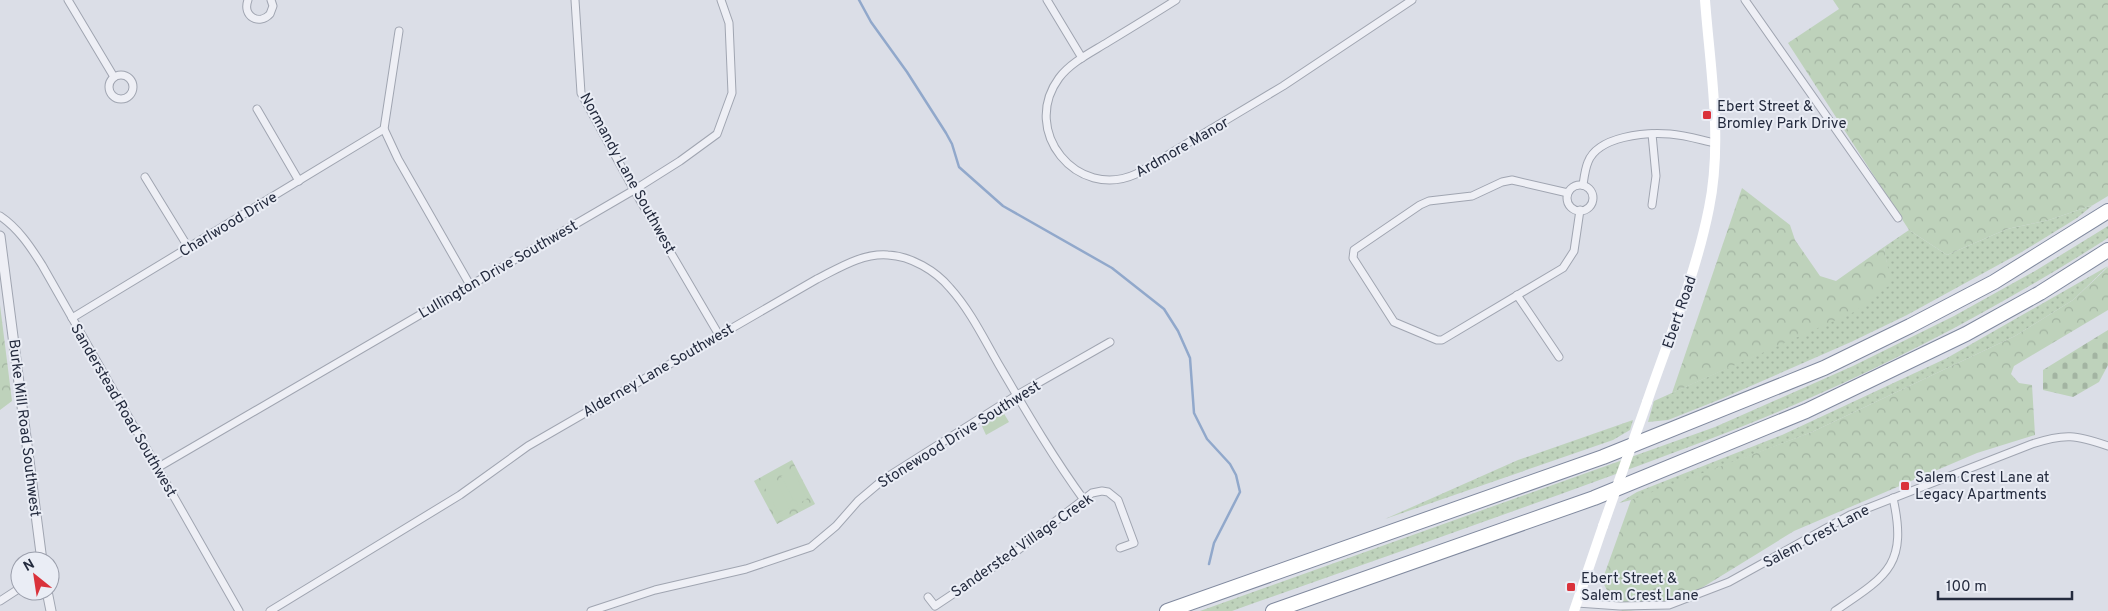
<svg xmlns="http://www.w3.org/2000/svg" width="2108" height="611" font-family="Overpass,sans-serif">
  <style>
    .grass { fill: url(#grass-dots) }
    .forest { fill: url(#forest-crowns) }
    .cemetery { fill: url(#cemetery-stones) }
    .garden { fill: #bed2bb }
    .lines { fill: none; stroke-linecap: round; stroke-linejoin: round }
    .stream { stroke: #91a8cb; stroke-width: 2.5 }
    .minor-casing { stroke: #a0a5b1; stroke-width: 9 }
    .tertiary-casing { stroke: #a0a5b1; stroke-width: 11 }
    .motorway-casing { stroke: #818a9f; stroke-width: 16 }
    .minor { stroke: #eeeff5; stroke-width: 7 }
    .tertiary { stroke: #eeeff5; stroke-width: 9 }
    .secondary { stroke: #fff; stroke-width: 10 }
    .motorway { stroke: #fff; stroke-width: 14 }
    .secondary-bridge { stroke: #fff; stroke-width: 10 }
    .poi-dot { fill: #da323b; stroke: #eaedf5; stroke-width: 2 }
    .labels { text-anchor: middle; stroke-width: 4; stroke-linejoin: round; paint-order: stroke }
    .poi-label { font-size: 15px; fill: #242b3e; stroke: #eaedf5; text-anchor: start }
    .street-label { font-size: 15px; fill: #242b3e; stroke: #eaedf5 }
  </style>
  <defs>
    <pattern id="grass-dots" width="8" height="8" patternUnits="userSpaceOnUse" patternTransform="scale(1.25)"><rect width="8" height="8" fill="#bed2bb"/><path d="M2 2h.1M6 6h.1" fill="none" stroke="#a3b4a2" stroke-width="1.8" stroke-linecap="round"/></pattern>
    <pattern id="forest-crowns" width="20" height="18" patternUnits="userSpaceOnUse" patternTransform="scale(1.25)"><rect width="20" height="18" fill="#bed2bb"/><path d="M2 6a3 3 0 1 1 6 0M12 15a3 3 0 1 1 6 0" fill="none" stroke="#a3b4a2"/></pattern>
    <pattern id="cemetery-stones" width="16" height="16" patternUnits="userSpaceOnUse" patternTransform="scale(1.25)"><rect width="16" height="16" fill="#bed2bb"/><path d="M2 7V4a2 2 0 0 1 4 0v3zM10 15v-3a2 2 0 0 1 4 0v3z" fill="#a3b4a2"/></pattern>
  </defs>
  <rect width="100%" height="100%" fill="#dbdee7"/>
  <g class="grass">
    <path d="M 2093,205 L 2077,218 L 2020,253 L 1907,315 L 1851,342 L 1721,399 L 1668,420 L 1648,422 L 1654,401 L 1854,311 L 1890,284 L 1884,247 L 1909,230 L 1947,255 L 2007,229 L 2049,220 Z"/>
    <path d="M 2108,226 L 2108,238 C 2014,298 1915,352 1812,397 C 1741,429 1667,455 1594,482 C 1473,526 1353,568 1232,611 L 1200,611 L 1715,427 L 1853,366 L 1954,316 L 2035,271 Z"/>
    <path d="M 2108,266 L 2073,300 L 2015,336 L 1812,432 L 1639,498 L 1619,503 L 1637,492 L 1782,435 L 1947,358 Z"/>
    <path d="M 1633,420 L 1630,430 L 1613,440 L 1385,519 L 1518,460 Z"/>
  </g>
  <g class="forest">
    <path d="M 1833,0 L 2108,0 L 2108,196 L 2093,205 L 2049,220 L 2007,229 L 1947,255 L 1909,230 L 1788,43 L 1839,9 Z"/>
    <path d="M 1742,188 L 1790,225 L 1795,240 L 1820,276 L 1836,281 L 1884,247 L 1891,284 L 1854,312 L 1672,393 Z"/>
    <path d="M 2108,267 L 2108,310 L 2014,366 L 2011,374 L 2019,383 L 2032,385 L 2035,435 L 1977,453 L 1794,531 L 1695,592 L 1650,609 L 1622,611 L 1612,599 L 1602,581 L 1631,500 L 1812,432 L 2015,336 L 2073,300 Z"/>
    <path d="M 0,305 L 12,401 L 0,410 Z"/>
    <path d="M 792,460 L 815,504 L 777,524 L 754,481 Z"/>
  </g>
  <path class="cemetery" d="M 2108,330 L 2108,365 L 2099,382 L 2073,397 L 2043,390 L 2043,370 Z"/>
  <g class="garden">
    <path d="M 1003,412 L 1009,422 L 986,435 L 981,424 Z"/>
    <path d="M 793,470 L 807,499 L 796,505 L 781,476 Z"/>
    <path d="M 776,480 L 790,508 L 779,514 L 764,486 Z"/>
  </g>
  <g class="lines">
    <path class="stream" d="M 859,0 L 871,22 L 907,72 L 946,133 L 952,144 L 959,167 L 1003,206 L 1112,268 L 1164,309 L 1178,331 L 1190,358 L 1194,413 L 1207,439 L 1230,464 L 1236,475 L 1240,492 L 1214,543 L 1209,564"/>
    <g class="minor-casing">
      <g id="minor">
        <path d="M 68,0 L 114,77"/>
        <path d="M 248,0 C 242,16 259,26 270,14 L 273,6 L 271,0"/>
        <path d="M 575,0 L 581,93 L 634,190 L 719,335"/>
        <path d="M 1047,0 L 1082,58"/>
        <path d="M 1176,0 C 1154,14 1131,28 1108,42 C 1092,52 1071,62 1059,78 C 1020,131 1077,201 1136,174 L 1283,86 L 1412,0"/>
        <path d="M 1745,0 L 1898,218"/>
        <path d="M 399,31 L 384,129 L 398,159 L 470,285"/>
        <circle cx="121" cy="87" r="12"/>
        <path d="M 257,109 L 299,181"/>
        <path d="M 1652,134 L 1656,176 L 1652,205"/>
        <path d="M 145,177 L 188,247"/>
        <path d="M 1583,185 C 1584,178 1585,169 1588,162 C 1598,136 1646,132 1670,134 C 1685,135 1701,140 1715,143"/>
        <circle cx="1580" cy="198" r="13"/>
        <path d="M 1568,193 L 1512,180 L 1502,182 L 1472,196 L 1429,201 L 1420,205 L 1354,250 L 1353,258 L 1394,322 L 1437,340 L 1442,340 L 1563,268 L 1574,251 L 1580,210"/>
        <path d="M 0,216 C 18,228 30,246 42,265 L 239,611"/>
        <path d="M 1517,295 L 1559,357"/>
        <path d="M 72,318 L 384,129"/>
        <path d="M 157,468 L 634,190 L 680,161 L 717,134 L 732,93 L 729,23 L 721,0"/>
        <path d="M 928,597 L 935,606 L 1013,554 L 1092,493 L 1102,491 L 1108,492 L 1118,500 L 1134,543 L 1120,548"/>
        <path d="M 0,601 L 20,588"/>
        <path d="M 1577,603 L 1620,606 L 1669,605 L 1729,582 L 1850,515 L 2032,444 C 2065,433 2076,435 2108,446"/>
        <path d="M 270,611 L 460,495 L 528,446 L 817,279 C 839,268 862,253 888,255 C 911,256 936,271 950,288 C 970,310 984,339 999,365 C 1026,411 1052,456 1084,500"/>
        <path d="M 591,611 L 655,590 L 746,569 L 811,547 L 836,526 L 858,501 L 884,479 L 1017,395 L 1110,342"/>
        <path d="M 1835,611 C 1887,576 1908,565 1893,498"/>
      </g>
    </g>
    <g class="tertiary-casing">
      <g id="tertiary">
        <path d="M 0,236 L 42,561"/>
        <path d="M 47,591 L 51,611"/>
      </g>
    </g>
    <g class="motorway-casing">
      <g id="motorway">
        <path d="M 1167,611 L 1603,457 L 1824,368 L 1910,326 L 1994,282 L 2108,211"/>
        <path d="M 1273,611 L 1594,498 L 1806,411 L 1966,334 L 2040,293 L 2108,250"/>
      </g>
    </g>
    <use href="#minor" class="minor"/>
    <use href="#tertiary" class="tertiary"/>
    <g class="secondary">
      <path d="M 1647,402 C 1669,338 1696,274 1709,208 C 1723,140 1710,68 1705,0"/>
      <path d="M 1574,611 L 1603,526"/>
    </g>
    <use href="#motorway" class="motorway"/>
    <path class="secondary-bridge" d="M 1603,526 L 1647,402"/>
  </g>
  <g class="poi-dot">
    <rect x="1702" y="110" width="10" height="10" rx="2.5"/>
    <rect x="1900" y="481" width="10" height="10" rx="2.5"/>
    <rect x="1566" y="582" width="10" height="10" rx="2.5"/>
  </g>
  <g class="labels">
    <g class="poi-label">
      <text x="1717" y="111">Ebert Street &amp;<tspan x="1717" dy="17">Bromley Park Drive</tspan></text>
      <text x="1915" y="482">Salem Crest Lane at<tspan x="1915" dy="17">Legacy Apartments</tspan></text>
      <text x="1581" y="583">Ebert Street &amp;<tspan x="1581" dy="17">Salem Crest Lane</tspan></text>
    </g>
    <g class="street-label">
      <text transform="translate(1182 147) rotate(-30)" y="5">Ardmore Manor</text>
      <text transform="translate(628 173) rotate(61)" y="5">Normandy Lane Southwest</text>
      <text transform="translate(228 224) rotate(-31)" y="5">Charlwood Drive</text>
      <text transform="translate(498 269) rotate(-30)" y="5">Lullington Drive Southwest</text>
      <text transform="translate(1679 312) rotate(-71)" y="5">Ebert Road</text>
      <text transform="translate(658 370) rotate(-30)" y="5">Alderney Lane Southwest</text>
      <text transform="translate(124 410) rotate(60)" y="5">Sanderstead Road Southwest</text>
      <text transform="translate(25 428) rotate(83)" y="5">Burke Mill Road Southwest</text>
      <text transform="translate(959 434) rotate(-32)" y="5">Stonewood Drive Southwest</text>
      <text transform="translate(1816 536) rotate(-28)" y="5">Salem Crest Lane</text>
      <text transform="translate(1022 545) rotate(-35)" y="5">Sandersted Village Creek</text>
    </g>
  </g>
  <g transform="translate(35 576) rotate(330)"><circle r="24" fill="#eaedf5" stroke="#9b9fac"/>
  <path d="M0-4L9 19L0 12L-9 19Z" fill="#da323b"/>
  <text y="-8" font-size="14" font-weight="bold" text-anchor="middle" fill="#242b3e">N</text>
  </g>
  <path d="M1938 591v8h134v-8" fill="none" stroke="#242b3e" stroke-width="2.5"/>
  <text x="1946" y="591" font-size="15" fill="#242b3e" stroke="#eaedf5" stroke-width="4" paint-order="stroke">100 m</text>
</svg>
